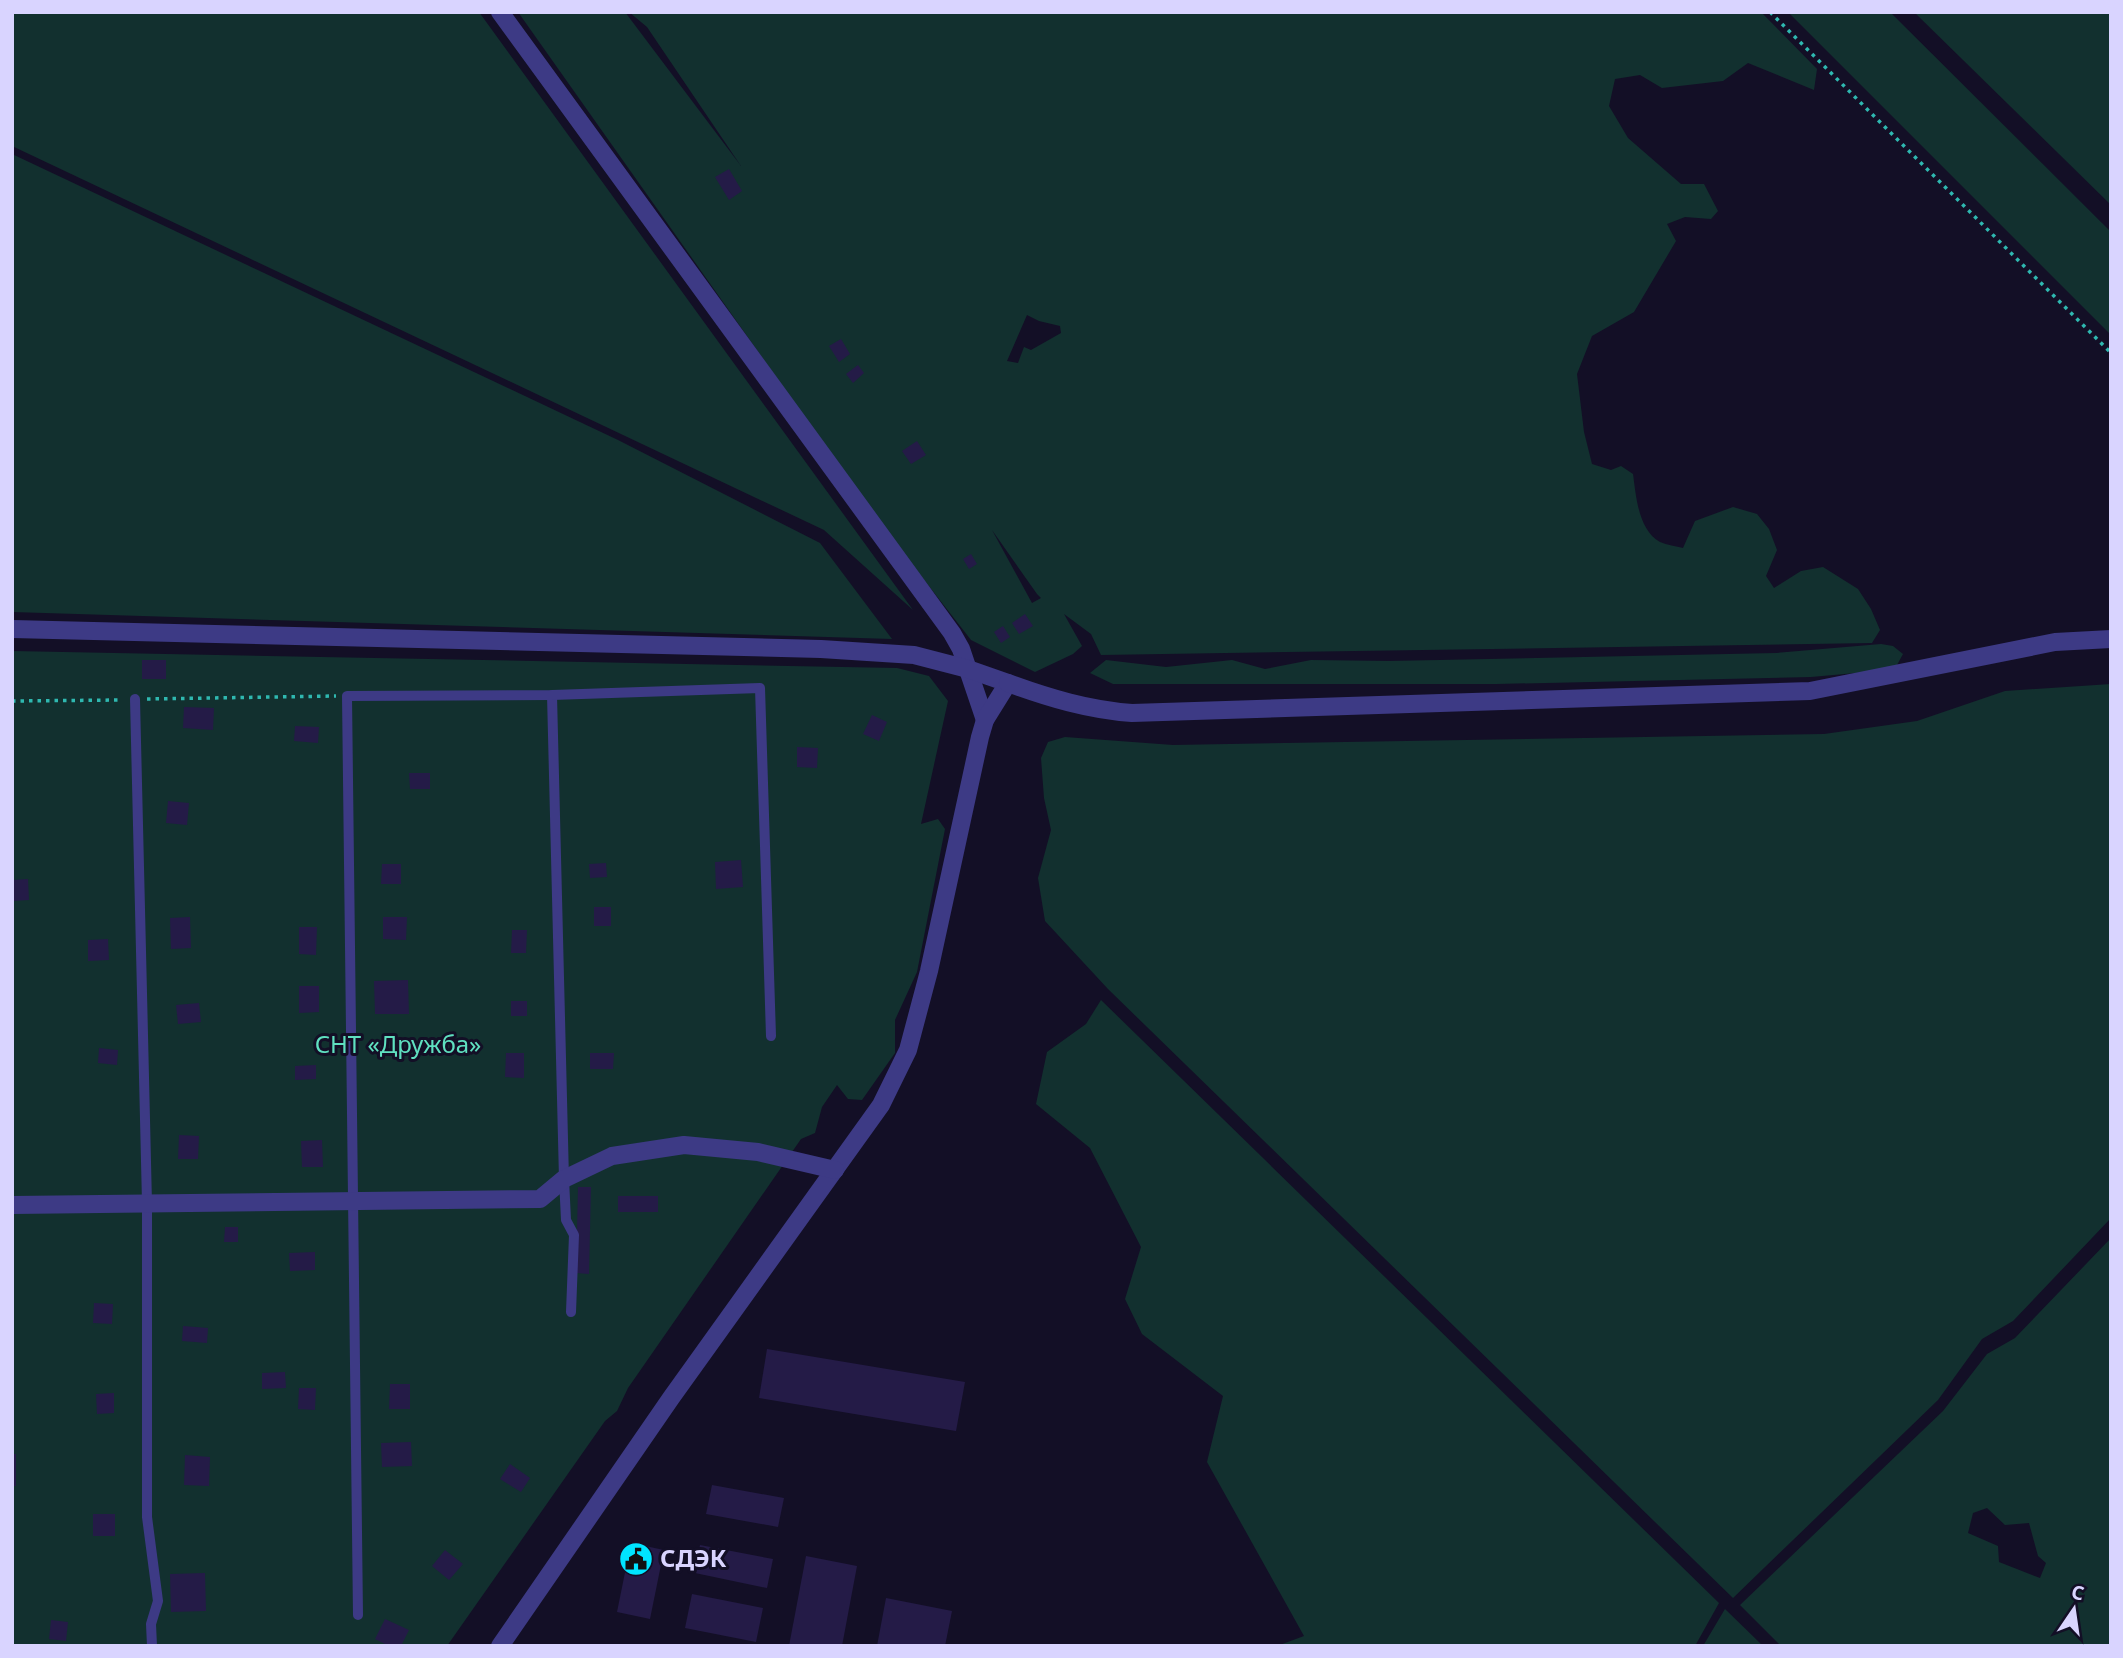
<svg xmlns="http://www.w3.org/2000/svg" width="2123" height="1658" font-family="'Noto Sans',sans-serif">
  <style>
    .green { fill: #12302f; fill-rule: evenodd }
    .building { fill: #241b47 }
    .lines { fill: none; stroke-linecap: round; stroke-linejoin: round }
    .path { stroke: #2fb8b0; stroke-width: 3.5; stroke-dasharray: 3.5 5; stroke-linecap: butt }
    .service { stroke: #3d3a85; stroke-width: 10 }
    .minor { stroke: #3d3a85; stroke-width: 18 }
    .tertiary { stroke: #3d3a85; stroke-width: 18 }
    .labels { text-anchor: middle; stroke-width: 6; stroke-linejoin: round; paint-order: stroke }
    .park-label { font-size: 24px; fill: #5fe0c0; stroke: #130f26 }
    .poi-label { font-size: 24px; font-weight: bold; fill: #d9d4ff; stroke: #130f26; text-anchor: start }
  </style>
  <rect width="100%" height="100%" fill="#130f26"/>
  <g class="green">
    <path d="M 12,12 L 479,12 L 913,610 L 824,530 L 12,146 Z"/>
    <path d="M 518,12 L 625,12 L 741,166 L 647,27 L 629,12 L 1761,12 L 1817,69 L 1814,90 L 1748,63 L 1723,81 L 1662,88 L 1640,75 L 1615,79 L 1609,106 L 1628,138 L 1681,184 L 1704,184 L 1718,211 L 1711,219 L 1685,217 L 1667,224 L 1676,241 L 1634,312 L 1592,336 L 1577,374 L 1584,432 L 1592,464 L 1611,470 L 1621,466 L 1633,474 C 1636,495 1638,530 1660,542 C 1667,545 1676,546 1683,548 L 1695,521 L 1733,507 L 1757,514 L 1769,529 L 1777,550 L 1766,576 L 1774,588 L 1801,571 L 1823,567 L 1858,589 L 1871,609 L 1880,630 L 1872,643 L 1101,655 L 1091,634 L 1064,614 L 1082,646 L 1073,654 L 1035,672 L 971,640 L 875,517 ZM 1027,315 L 1039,321 L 1060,326 L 1061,333 L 1031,350 L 1024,347 L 1018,363 L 1007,361 ZM 992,530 L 1037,594 L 1041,598 L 1032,603 Z"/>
    <path d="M 1788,12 L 1890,12 L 2111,232 L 2111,335 Z"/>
    <path d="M 1914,12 L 2111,12 L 2111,205 Z"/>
    <path d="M 12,154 L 618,440 L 820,543 L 892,639 L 12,612 Z"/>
    <path d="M 1881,644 L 1893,646 L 1903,654 L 1897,665 L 1878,671 L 1811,677 L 1496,684 L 1113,684 L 1090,673 L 1106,660 L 1166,667 L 1232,660 L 1265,669 L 1311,660 L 1389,661 L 1776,653 Z"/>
    <path d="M 12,651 L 897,668 L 929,676 L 948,701 L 921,824 L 938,819 L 945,829 L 917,972 L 895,1020 L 895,1053 L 862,1100 L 848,1099 L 837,1085 L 822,1107 L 815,1133 L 801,1139 L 628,1388 L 617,1411 L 605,1421 L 447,1646 L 12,1646 Z"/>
    <path d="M 2111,684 L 2111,1218 L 2013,1321 L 1982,1339 L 1938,1400 L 1733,1598 L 1108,989 L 1045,921 L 1038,878 L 1051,830 L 1044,798 L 1041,758 L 1048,742 L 1065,737 L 1173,745 L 1824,734 L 1917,721 L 2005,691 Z"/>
    <path d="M 1101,1000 L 1719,1603 L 1695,1646 L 1277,1646 L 1304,1636 L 1207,1462 L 1223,1396 L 1142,1334 L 1125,1299 L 1141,1247 L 1090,1148 L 1036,1104 L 1047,1052 L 1086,1024 Z"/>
    <path d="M 2111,1238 L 2111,1646 L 1781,1646 L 1740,1605 L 1943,1411 L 1987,1354 L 2015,1338 ZM 1987,1508 L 2005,1525 L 2029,1523 L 2038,1556 L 2046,1563 L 2040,1578 L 1999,1562 L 1998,1546 L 1968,1533 L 1973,1513 Z"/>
    <path d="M 1725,1609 L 1763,1646 L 1703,1646 Z"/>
  </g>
  <g class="building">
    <path d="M 729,169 L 742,191 L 729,200 L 715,177 Z"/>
    <path d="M 841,339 L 850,354 L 839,362 L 829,346 Z"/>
    <path d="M 858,365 L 864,373 L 853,383 L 846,374 Z"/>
    <path d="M 917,441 L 926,455 L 911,464 L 902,451 Z"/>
    <path d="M 971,554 L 977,564 L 969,569 L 963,559 Z"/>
    <path d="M 1025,614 L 1033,626 L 1019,634 L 1012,623 Z"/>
    <path d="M 1003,626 L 1010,637 L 1001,643 L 994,632 Z"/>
    <rect x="142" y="660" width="24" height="19"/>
    <path d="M 184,707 L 214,708 L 213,730 L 183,728 Z"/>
    <path d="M 872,715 L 887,722 L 879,741 L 863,734 Z"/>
    <path d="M 295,726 L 319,727 L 318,743 L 294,741 Z"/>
    <path d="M 797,747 L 818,748 L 817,768 L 797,767 Z"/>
    <path d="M 409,773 L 430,773 L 430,789 L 410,789 Z"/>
    <path d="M 168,801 L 189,803 L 187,825 L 166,823 Z"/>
    <path d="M 741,860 L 743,887 L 716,889 L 715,862 Z"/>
    <path d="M 606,863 L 607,877 L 590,878 L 589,864 Z"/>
    <path d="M 382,864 L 401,864 L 401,884 L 381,884 Z"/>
    <path d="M 28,879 L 29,900 L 12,901 L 12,880 Z"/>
    <rect x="594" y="907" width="17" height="19"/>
    <path d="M 190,917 L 191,948 L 171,949 L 170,918 Z"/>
    <path d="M 383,917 L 407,917 L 406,940 L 383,939 Z"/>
    <path d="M 299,927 L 317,927 L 316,955 L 299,954 Z"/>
    <path d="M 512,930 L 527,930 L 526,953 L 511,953 Z"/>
    <path d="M 108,939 L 109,960 L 88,961 L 88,940 Z"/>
    <path d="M 408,980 L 409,1014 L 375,1014 L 374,981 Z"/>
    <path d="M 299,986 L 319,986 L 319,1012 L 299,1013 Z"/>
    <rect x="511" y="1001" width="16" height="15"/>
    <path d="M 199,1003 L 201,1022 L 178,1024 L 176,1005 Z"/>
    <path d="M 99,1048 L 118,1050 L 117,1065 L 98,1063 Z"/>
    <path d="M 506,1053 L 524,1053 L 524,1078 L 505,1077 Z"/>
    <path d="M 590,1053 L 614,1053 L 613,1069 L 590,1069 Z"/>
    <path d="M 316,1065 L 316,1079 L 295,1080 L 295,1066 Z"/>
    <path d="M 179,1135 L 199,1136 L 198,1159 L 178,1159 Z"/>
    <path d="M 322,1140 L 323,1167 L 302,1167 L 301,1141 Z"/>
    <path d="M 578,1187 L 591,1187 L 589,1274 L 576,1273 Z"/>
    <rect x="618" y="1196" width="40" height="16"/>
    <path d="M 225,1227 L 238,1227 L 238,1242 L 224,1242 Z"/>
    <path d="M 315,1252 L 315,1270 L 290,1271 L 289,1253 Z"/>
    <path d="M 94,1303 L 113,1304 L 112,1324 L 93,1323 Z"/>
    <path d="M 183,1326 L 208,1328 L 207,1343 L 182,1341 Z"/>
    <path d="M 767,1349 L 965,1382 L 956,1431 L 759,1398 Z"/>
    <path d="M 285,1372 L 286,1388 L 262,1389 L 262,1373 Z"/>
    <path d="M 390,1384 L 410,1384 L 410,1409 L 389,1409 Z"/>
    <path d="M 299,1388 L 316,1388 L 315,1410 L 298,1409 Z"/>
    <path d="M 114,1393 L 114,1413 L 97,1414 L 96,1394 Z"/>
    <path d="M 411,1442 L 412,1466 L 382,1467 L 381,1443 Z"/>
    <rect x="12" y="1454" width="4" height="32"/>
    <path d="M 185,1455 L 210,1457 L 209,1486 L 184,1485 Z"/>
    <path d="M 510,1464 L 530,1478 L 521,1492 L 500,1479 Z"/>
    <path d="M 712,1485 L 784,1498 L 778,1527 L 706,1514 Z"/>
    <rect x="93" y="1514" width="22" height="22"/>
    <path d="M 631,1543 L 664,1550 L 650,1619 L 617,1612 Z"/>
    <path d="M 700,1545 L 773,1559 L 767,1588 L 695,1573 Z"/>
    <path d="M 445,1550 L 463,1564 L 449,1580 L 432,1566 Z"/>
    <path d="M 806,1556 L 857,1566 L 842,1646 L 789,1646 Z"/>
    <path d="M 205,1573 L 206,1611 L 171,1612 L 170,1574 Z"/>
    <path d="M 692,1594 L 763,1608 L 756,1642 L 685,1628 Z"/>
    <path d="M 886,1598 L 952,1611 L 945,1646 L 877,1646 Z"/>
    <path d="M 385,1619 L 409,1630 L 401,1646 L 389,1646 L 375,1639 Z"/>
    <path d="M 51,1620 L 68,1622 L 66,1641 L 49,1639 Z"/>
  </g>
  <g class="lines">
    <g class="path">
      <path d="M 1770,12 L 2111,353"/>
      <path d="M 147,699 L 336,696"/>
      <path d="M 12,701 L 122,700"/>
    </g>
    <g class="service">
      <path d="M 552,695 L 564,1179 L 566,1220 L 574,1235 L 571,1312"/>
      <path d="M 135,699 L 147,1203 L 147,1517 L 158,1601 L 151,1624 L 152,1646"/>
      <path d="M 358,1615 L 347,696 L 552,695 L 760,688 L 771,1036"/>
    </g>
    <g class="minor">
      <path d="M 500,12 L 952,633 L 961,649 L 985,720"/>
      <path d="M 12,629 L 821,649 L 914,655 L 968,669 L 1008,683 L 985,720 L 980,737 L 929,971 L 908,1050 L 881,1105 L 671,1398 L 500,1646"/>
      <path d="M 12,1205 L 540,1199 L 564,1179 L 612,1156 L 684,1145 L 758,1152 L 835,1170"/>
    </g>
    <path class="tertiary" d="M 1008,683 C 1049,698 1089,710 1132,713 L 1810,691 L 2055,642 L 2111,639"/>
  </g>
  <defs>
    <g id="civic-disc" transform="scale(1.75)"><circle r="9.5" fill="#00e5ff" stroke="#130f26"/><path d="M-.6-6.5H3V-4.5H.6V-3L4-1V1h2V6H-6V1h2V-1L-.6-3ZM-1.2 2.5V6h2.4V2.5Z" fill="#111"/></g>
  </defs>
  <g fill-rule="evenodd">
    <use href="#civic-disc" x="636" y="1559"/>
  </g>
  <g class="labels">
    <g class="park-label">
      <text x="398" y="1053">СНТ «Дружба»</text>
    </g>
    <g class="poi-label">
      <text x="660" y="1567">СДЭК</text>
    </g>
  </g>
  <rect width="2123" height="1658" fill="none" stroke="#d9d4ff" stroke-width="28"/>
  <g transform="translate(2074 1609) rotate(13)" stroke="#130f26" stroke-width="5" paint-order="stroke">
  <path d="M0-5L12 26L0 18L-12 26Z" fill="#d9d4ff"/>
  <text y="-10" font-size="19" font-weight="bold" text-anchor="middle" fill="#d9d4ff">С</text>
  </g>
</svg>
